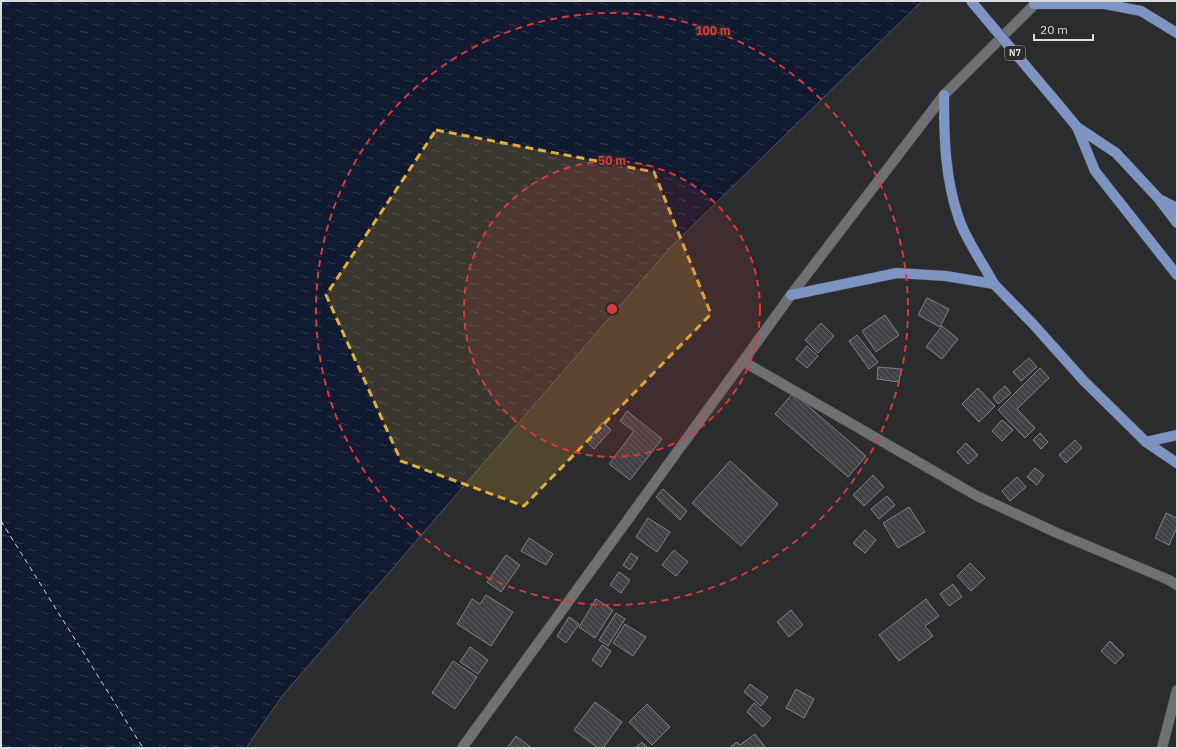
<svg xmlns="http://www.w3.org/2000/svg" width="1178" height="749" font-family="'IBM Plex Sans',sans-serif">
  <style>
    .water { fill: url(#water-ripples); stroke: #4d5464 }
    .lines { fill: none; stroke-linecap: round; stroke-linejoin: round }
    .ferry { stroke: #d0dffe; stroke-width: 1; stroke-dasharray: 5 4; stroke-linecap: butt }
    .building { fill: url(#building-back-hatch); stroke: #808285 }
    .street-casing { stroke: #47484a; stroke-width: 11 }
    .primary-casing { stroke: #47484a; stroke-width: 11 }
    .street { stroke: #6e7072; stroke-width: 10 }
    .primary { stroke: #7e94c3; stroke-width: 10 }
    .primary-bridge-casing { stroke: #47484a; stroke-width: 11; stroke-linecap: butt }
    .primary-bridge { stroke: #7e94c3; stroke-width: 10 }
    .marked { fill: #e2af34; fill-opacity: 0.2; stroke: #e2af34; stroke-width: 3; stroke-dasharray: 8 5; stroke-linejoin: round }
    .ring { fill: none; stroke: #d63a3a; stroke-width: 2; stroke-dasharray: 7 5 }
    .labels { text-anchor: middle; stroke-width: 3.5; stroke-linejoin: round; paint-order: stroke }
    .shield { fill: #2b2c2e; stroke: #a6a7a8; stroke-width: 1 }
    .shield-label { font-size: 9px; font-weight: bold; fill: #dbdcdd }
    .centre { fill: #d63a3a; stroke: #2b2c2e; stroke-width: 2 }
    .ring-label { font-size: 12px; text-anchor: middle; font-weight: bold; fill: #d63a3a; stroke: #2b2c2e; stroke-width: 3.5; stroke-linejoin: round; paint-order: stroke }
  </style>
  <defs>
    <pattern id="water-ripples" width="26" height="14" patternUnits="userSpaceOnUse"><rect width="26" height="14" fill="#101a30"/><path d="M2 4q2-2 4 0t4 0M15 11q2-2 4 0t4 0" fill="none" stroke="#323b4e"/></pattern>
    <pattern id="building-back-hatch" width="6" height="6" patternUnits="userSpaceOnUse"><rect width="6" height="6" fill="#414245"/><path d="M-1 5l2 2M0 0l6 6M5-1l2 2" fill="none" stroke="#5c5d5f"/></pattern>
  </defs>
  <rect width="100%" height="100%" fill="#2b2c2e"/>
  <path class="water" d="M 1,1 L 922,1 L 669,249 L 283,695 L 246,748 L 1,748 Z"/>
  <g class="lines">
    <path class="ferry" d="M 1,521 L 143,748"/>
  </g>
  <g class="building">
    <path d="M 927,298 L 949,309 L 940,327 L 918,315 Z"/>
    <path d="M 885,315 L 899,335 L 876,352 L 862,331 Z"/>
    <path d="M 821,323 L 834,336 L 818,353 L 805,340 Z"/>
    <path d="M 942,326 L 958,339 L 942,359 L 926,347 Z"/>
    <path d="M 857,335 L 878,362 L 869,369 L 849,341 Z"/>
    <path d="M 807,346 L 818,356 L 807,368 L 796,359 Z"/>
    <path d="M 1029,358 L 1037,367 L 1021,381 L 1013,372 Z"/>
    <path d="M 878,367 L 901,369 L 899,382 L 877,379 Z"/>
    <path d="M 1040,368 L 1049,378 L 1017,409 L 1035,428 L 1025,438 L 998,410 Z"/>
    <path d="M 1005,386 L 1011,393 L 998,404 L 993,397 Z"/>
    <path d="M 978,388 L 995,406 L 979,422 L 962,404 Z"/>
    <path d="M 793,393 L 866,456 L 848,477 L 775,414 Z"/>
    <path d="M 627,411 L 662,439 L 630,480 L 609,464 L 634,431 L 620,421 Z"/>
    <path d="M 1002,420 L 1013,430 L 1002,441 L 992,431 Z"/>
    <path d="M 603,422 L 611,430 L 594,449 L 586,441 Z"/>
    <path d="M 1040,433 L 1048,442 L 1041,449 L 1033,440 Z"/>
    <path d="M 1075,440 L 1082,448 L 1066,463 L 1059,455 Z"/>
    <path d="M 966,443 L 978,455 L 968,464 L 957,452 Z"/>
    <path d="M 730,461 L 778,504 L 741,546 L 692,503 Z"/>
    <path d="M 1035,468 L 1044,475 L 1037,485 L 1027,477 Z"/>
    <path d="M 873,475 L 884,487 L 864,506 L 853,495 Z"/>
    <path d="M 1017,477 L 1026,487 L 1010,501 L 1002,491 Z"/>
    <path d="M 663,489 L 687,511 L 680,520 L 656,497 Z"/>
    <path d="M 887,496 L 895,505 L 879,519 L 871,509 Z"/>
    <path d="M 909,507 L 925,532 L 898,548 L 883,523 Z"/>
    <path d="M 1166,513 L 1177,518 L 1177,527 L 1169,545 L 1155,538 Z"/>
    <path d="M 648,518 L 670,532 L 657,552 L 636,537 Z"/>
    <path d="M 865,530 L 876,540 L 865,553 L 853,543 Z"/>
    <path d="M 529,538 L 553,554 L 546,565 L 521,551 Z"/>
    <path d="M 674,550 L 688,562 L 676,576 L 662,565 Z"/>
    <path d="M 631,553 L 638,558 L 630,570 L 623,565 Z"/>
    <path d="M 506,555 L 520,565 L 501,592 L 487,582 Z"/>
    <path d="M 970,563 L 985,578 L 971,591 L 957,576 Z"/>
    <path d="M 619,572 L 630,580 L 621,593 L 610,585 Z"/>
    <path d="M 953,584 L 962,597 L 949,606 L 940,594 Z"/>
    <path d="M 486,595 L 513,612 L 491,646 L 457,624 L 472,599 L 480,604 Z"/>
    <path d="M 596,599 L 613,610 L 595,638 L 579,627 Z"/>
    <path d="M 926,599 L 939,616 L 925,626 L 933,636 L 899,661 L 879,635 Z"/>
    <path d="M 791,610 L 803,625 L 789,637 L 777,622 Z"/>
    <path d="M 616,613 L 625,619 L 608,646 L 599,640 Z"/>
    <path d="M 569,617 L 579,624 L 566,643 L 557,636 Z"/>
    <path d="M 625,624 L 646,637 L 633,656 L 613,643 Z"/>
    <path d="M 1110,641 L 1124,655 L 1115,664 L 1101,651 Z"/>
    <path d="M 602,645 L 611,651 L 601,667 L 592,660 Z"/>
    <path d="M 470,647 L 488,660 L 478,674 L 460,662 Z"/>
    <path d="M 453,661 L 477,677 L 455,709 L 432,693 Z"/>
    <path d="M 750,684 L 768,697 L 761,706 L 744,692 Z"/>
    <path d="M 796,689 L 814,699 L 804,718 L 786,708 Z"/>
    <path d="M 595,702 L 622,722 L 603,748 L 598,748 L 574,730 Z"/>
    <path d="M 754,703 L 771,718 L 763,727 L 747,712 Z"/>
    <path d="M 647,704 L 670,727 L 652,745 L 629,722 Z"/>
    <path d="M 755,734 L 766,748 L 729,748 L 737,742 L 740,745 Z"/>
    <path d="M 516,736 L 532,748 L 507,748 Z"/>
    <path d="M 642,742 L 648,748 L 635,748 Z"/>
  </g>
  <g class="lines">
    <g class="street-casing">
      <g id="street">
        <path d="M 744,362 L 977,496 L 1057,533 L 1169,580 L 1177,585"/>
        <path d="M 462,748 L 791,295 L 944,95 L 1038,1"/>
        <path d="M 1162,748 L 1177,690"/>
      </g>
    </g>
    <g class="primary-casing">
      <g id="primary">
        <path d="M 1034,4 L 1105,4 L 1141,11 L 1177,33"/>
        <path d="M 944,95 C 944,138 945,179 959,219 C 966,240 984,265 994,284"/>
        <path d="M 1058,104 L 1077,127 L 1116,153 L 1158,198 L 1177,223"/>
        <path d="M 1077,127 L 1095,171 L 1177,275"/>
        <path d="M 1161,200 L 1177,208"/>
        <path d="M 791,295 L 897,273 L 946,276 L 994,284 L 1033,324 L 1084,381 L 1146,442 L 1177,463"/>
        <path d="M 1146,442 L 1177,435"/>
      </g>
    </g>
    <use href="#street" class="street"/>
    <use href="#primary" class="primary"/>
    <g class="primary-bridge-casing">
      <path id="primary-bridge" d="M 971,1 L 1058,104"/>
    </g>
    <use href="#primary-bridge" class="primary-bridge"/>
  </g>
  <path class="marked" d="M 436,130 L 654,172 L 711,314 L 524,506 L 401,461 L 326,295 Z"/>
  <circle cx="612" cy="309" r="148" fill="#d63a3a" fill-opacity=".12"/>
  <g class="ring">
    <circle cx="612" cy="309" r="148"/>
    <circle cx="612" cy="309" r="296"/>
  </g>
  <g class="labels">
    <rect class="shield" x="1005" y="46" width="20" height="14" rx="3"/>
    <g class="shield-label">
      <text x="1015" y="56">N7</text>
    </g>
  </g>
  <circle cx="612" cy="309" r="6" class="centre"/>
  <g class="ring-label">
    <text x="713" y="35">100 m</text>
    <text x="612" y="165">50 m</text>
  </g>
  <rect width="1178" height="749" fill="none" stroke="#dbdcdd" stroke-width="4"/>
  <path d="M1034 34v6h59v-6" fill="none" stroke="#dbdcdd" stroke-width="2"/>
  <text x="1040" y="34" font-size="12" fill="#dbdcdd" stroke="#2b2c2e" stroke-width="3" paint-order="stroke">20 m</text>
</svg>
